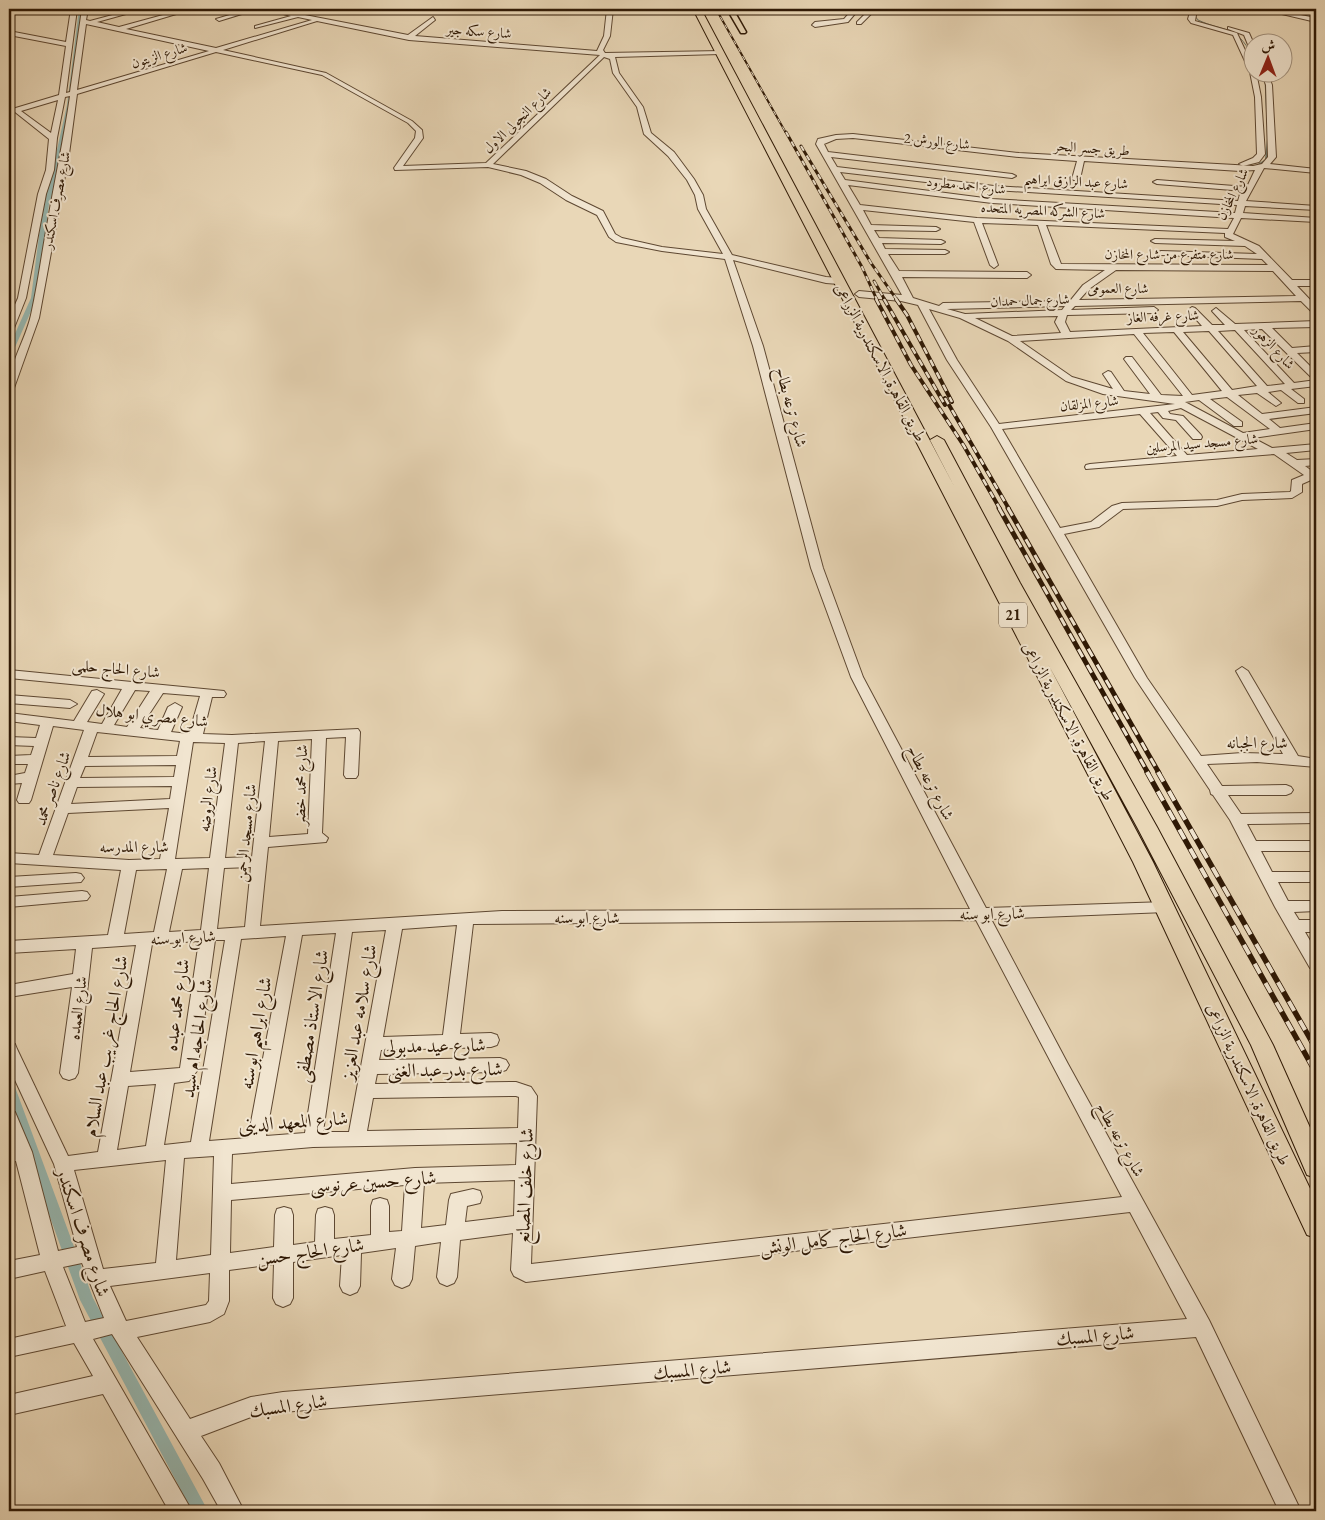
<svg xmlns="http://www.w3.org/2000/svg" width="1325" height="1520" font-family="'EB Garamond',Amiri,serif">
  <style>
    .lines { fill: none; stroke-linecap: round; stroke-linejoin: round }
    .stream-far1 { stroke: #6d796d; stroke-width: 1 }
    .stream { stroke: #6d796d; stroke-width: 2 }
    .canal { fill: #97b9b3; fill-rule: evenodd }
    .minor-casing { stroke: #5e4832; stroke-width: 2 }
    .major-casing { stroke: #2f1905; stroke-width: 3 }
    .highway-casing { stroke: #2f1905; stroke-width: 2 }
    .minor { fill: #f1e5d0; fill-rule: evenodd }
    .major { fill: #e9d7b7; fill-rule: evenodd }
    .highway { fill: #e9d7b7; fill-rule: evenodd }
    .rail-far4-casing { stroke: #2f1905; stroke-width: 2 }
    .rail-far3-casing { stroke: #2f1905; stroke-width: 3 }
    .rail-far2-casing { stroke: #2f1905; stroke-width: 4 }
    .rail-far1-casing { stroke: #2f1905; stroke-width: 5 }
    .rail-casing { stroke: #2f1905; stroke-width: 5.5 }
    .rail-far4 { stroke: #f1e5d0; stroke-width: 1; stroke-dasharray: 4.5; stroke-linecap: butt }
    .rail-far3 { stroke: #f1e5d0; stroke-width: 2; stroke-dasharray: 5.5; stroke-linecap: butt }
    .rail-far2 { stroke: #f1e5d0; stroke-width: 2.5; stroke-dasharray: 7; stroke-linecap: butt }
    .rail-far1 { stroke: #f1e5d0; stroke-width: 3; stroke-dasharray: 9; stroke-linecap: butt }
    .rail { stroke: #f1e5d0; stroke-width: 4; stroke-dasharray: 11; stroke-linecap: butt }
    .labels { text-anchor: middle; stroke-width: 4; stroke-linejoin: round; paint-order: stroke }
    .far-street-label { font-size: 14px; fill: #2f1905; stroke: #f1e5d0 }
    .shield { fill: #f1e5d0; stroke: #695642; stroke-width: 1 }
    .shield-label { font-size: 15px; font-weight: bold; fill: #2f1905 }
    .street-label { font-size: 16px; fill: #2f1905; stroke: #f1e5d0 }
    .near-street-label { font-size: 19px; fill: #2f1905; stroke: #f1e5d0 }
  </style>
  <rect width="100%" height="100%" fill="#e9d7b7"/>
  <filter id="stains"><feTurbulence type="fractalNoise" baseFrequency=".004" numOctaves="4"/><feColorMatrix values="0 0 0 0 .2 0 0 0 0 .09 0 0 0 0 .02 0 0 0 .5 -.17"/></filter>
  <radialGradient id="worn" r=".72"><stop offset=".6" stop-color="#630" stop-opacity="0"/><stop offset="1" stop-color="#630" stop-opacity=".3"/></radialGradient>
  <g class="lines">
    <g class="stream-far1">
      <path d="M 1199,9 L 1195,16 L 1198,20 C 1226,33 1235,24 1252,55"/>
      <path d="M 1265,79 L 1267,123"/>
    </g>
    <path class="stream" d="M 1258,165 L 1266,160 L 1268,139"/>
    <g class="canal">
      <path d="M 79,9 L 83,9 L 71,105 L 55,185 L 49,204 L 37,298 L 12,354 L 9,356 L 9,347 L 31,298 L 43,204 L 49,185 L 67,105 Z"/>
      <path d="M 1272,9 L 1279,9 L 1316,17 L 1316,19 Z"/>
      <path d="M 9,1082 L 13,1083 L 15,1087 L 93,1298 L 208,1511 L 192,1511 L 80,1300 L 9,1104 Z"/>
    </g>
    <g class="minor-casing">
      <g id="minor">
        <path d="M 71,9 L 77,9 L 66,93 L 70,92 L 82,9 L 88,9 L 86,20 L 90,21 L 135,9 L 144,9 L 97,22 L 119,27 L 185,9 L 193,9 L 126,29 L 216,48 L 312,20 L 298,17 L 255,28 L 255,26 L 291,16 L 264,9 L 274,9 L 408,35 L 433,17 L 435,20 L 415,36 L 597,51 L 604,36 L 607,9 L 613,9 L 610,36 L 603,50 L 605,53 L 722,51 L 720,54 L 615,57 L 619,73 L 643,107 L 651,133 L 674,152 L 694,179 L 703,195 L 706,209 L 732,255 L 826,277 L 839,278 L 843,281 L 839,284 L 826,283 L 733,260 L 763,346 L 823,568 L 863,677 L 986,908 L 1166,902 L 1171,903 L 1174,907 L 1171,911 L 1166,912 L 991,919 L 1068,1064 L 1209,1320 L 1301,1511 L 1279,1511 L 1196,1337 L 283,1412 L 251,1417 L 201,1436 L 219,1463 L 244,1511 L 221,1511 L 203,1479 L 112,1334 L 93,1339 L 192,1511 L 169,1511 L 103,1394 L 9,1415 L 9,1395 L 93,1376 L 74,1343 L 9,1357 L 9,1339 L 66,1326 L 45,1271 L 9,1279 L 9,1261 L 40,1255 L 16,1161 L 9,1162 L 9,1148 L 12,1147 L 9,1139 L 9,1110 L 15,1112 L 32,1152 L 58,1251 L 77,1247 L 54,1164 L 9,1067 L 9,1042 L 15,1044 L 17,1049 L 68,1156 L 98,1152 L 136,945 L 92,948 L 78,1073 L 75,1078 L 69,1080 L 63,1078 L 60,1073 L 72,987 L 9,997 L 9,985 L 73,974 L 76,949 L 9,953 L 9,941 L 108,935 L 121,870 L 9,863 L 9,853 L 39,855 L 84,730 L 53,726 L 31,800 L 29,803 L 19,803 L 17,800 L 22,783 L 9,784 L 9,776 L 25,773 L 28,764 L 9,764 L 9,756 L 31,755 L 34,746 L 9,745 L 9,737 L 36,738 L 40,725 L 9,721 L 9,713 L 74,721 L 92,691 L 97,690 L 104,694 L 87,722 L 102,724 L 122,689 L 9,678 L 9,670 L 224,691 L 226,694 L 224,697 L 212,697 L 203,734 L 232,735 L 358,729 L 360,732 L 358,775 L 356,778 L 346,778 L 344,775 L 346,737 L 326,738 L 322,833 L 328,838 L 326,842 L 268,847 L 260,926 L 502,911 L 970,909 L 851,677 L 811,568 L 753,346 L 725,259 L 662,251 L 616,242 L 609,237 L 597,215 L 566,200 L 540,183 L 521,175 L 488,167 L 395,170 L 394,168 L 415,138 L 416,131 L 408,123 L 322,75 L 216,52 L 77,94 L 69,154 L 39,318 L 14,388 L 9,391 C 9,362 25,342 31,315 C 38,283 42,252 48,220 C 55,179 64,138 70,96 L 65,97 L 57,138 L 54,170 L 46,194 L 26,298 L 14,328 L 9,331 L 9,318 L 18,298 L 38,194 L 46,170 L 49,139 L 15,112 L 9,114 L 9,110 L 59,95 L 66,46 L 9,35 L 9,31 L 66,42 ZM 317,21 L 409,40 L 600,55 L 486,163 L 403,166 L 423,138 L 422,130 L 412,121 L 326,73 L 223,50 ZM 86,24 L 209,51 L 77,90 ZM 604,57 L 610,59 L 613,73 L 637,107 L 644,134 L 668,156 L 687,180 L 695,195 L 698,209 L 723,254 L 662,247 L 622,238 L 615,234 L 603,211 L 572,196 L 546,179 L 526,171 L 493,164 ZM 58,100 L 51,133 L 21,111 ZM 135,690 L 150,691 L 127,727 L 114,725 ZM 163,693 L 200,696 L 189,734 L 171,732 L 182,707 L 175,703 L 168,707 L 158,730 L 140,728 ZM 97,732 L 180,741 L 177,756 L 88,757 ZM 312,739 L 308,834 L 269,837 L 278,741 ZM 265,741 L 252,857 L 225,858 L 238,743 ZM 193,742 L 225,743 L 210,858 L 175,859 ZM 176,765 L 174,777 L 80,778 L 85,766 ZM 172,786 L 170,799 L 71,804 L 77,787 ZM 169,808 L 160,859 L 129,860 L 53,855 L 68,813 ZM 251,867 L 245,927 L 217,929 L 224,868 ZM 209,868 L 201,930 L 169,932 L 182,869 ZM 167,869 L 154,932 L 124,934 L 136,870 ZM 976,920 L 1122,1197 L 531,1264 L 537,1096 L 531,1087 L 516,1082 L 375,1084 L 377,1074 L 500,1072 L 506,1070 L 509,1065 L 506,1060 L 500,1058 L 379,1060 L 381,1050 L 491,1047 L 497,1045 L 499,1040 L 497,1035 L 491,1033 L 460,1034 L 473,924 ZM 457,925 L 443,1035 L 383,1037 L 402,929 ZM 386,930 L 349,1132 L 323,1132 L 352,932 ZM 336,933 L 305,1133 L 266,1136 L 302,935 ZM 286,936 L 248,1138 L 209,1141 L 241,939 ZM 215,940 L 225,940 L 191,1142 L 164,1145 L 174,1083 L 189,1081 L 197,1071 ZM 199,941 L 180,1068 L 130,1072 L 152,944 ZM 156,1084 L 146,1146 L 117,1150 L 128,1086 ZM 516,1096 L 519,1097 L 518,1128 L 367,1131 L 373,1098 ZM 517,1143 L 516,1165 L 415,1168 L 231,1184 L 232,1154 L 313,1147 ZM 214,1156 L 211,1255 L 176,1260 L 184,1158 ZM 166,1160 L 156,1263 L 103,1269 L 74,1170 ZM 515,1180 L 514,1216 L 465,1222 L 467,1206 L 480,1203 L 482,1197 L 480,1191 L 473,1189 L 451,1194 L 449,1200 L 446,1225 L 421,1228 L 424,1183 ZM 405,1185 L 402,1231 L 389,1232 L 389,1206 L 387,1200 L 380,1198 L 373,1200 L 371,1206 L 371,1235 L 334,1239 L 334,1215 L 332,1209 L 325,1207 L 318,1209 L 316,1215 L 315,1242 L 293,1245 L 293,1215 L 291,1209 L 284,1207 L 277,1209 L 275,1215 L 274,1247 L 230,1253 L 231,1200 ZM 1130,1212 L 1187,1319 L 283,1392 L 251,1397 L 190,1419 L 137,1337 L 210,1322 L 224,1314 L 229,1301 L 229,1270 L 274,1264 L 273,1298 L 276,1304 L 283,1307 L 290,1304 L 293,1298 L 293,1262 L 342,1255 L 340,1286 L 343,1292 L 350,1295 L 357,1292 L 360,1286 L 361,1253 L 396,1248 L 392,1279 L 395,1285 L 402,1288 L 409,1285 L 412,1279 L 415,1246 L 441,1242 L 437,1277 L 440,1283 L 447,1286 L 454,1283 L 457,1277 L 460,1240 L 513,1233 L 511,1270 L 514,1276 L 526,1282 ZM 82,1263 L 104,1318 L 85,1322 L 63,1267 ZM 210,1273 L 209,1301 L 206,1305 L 126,1321 L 110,1286 Z"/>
        <path d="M 203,9 L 211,9 L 199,12 L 199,10 Z"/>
        <path d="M 250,9 L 258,9 L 219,21 L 216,19 Z"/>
        <path d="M 853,9 L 859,9 L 848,22 L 815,27 L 812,25 L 815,22 L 844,19 Z"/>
        <path d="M 870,9 L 876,9 L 861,24 L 857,24 L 857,22 Z"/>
        <path d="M 1191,9 L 1197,9 L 1195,21 L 1237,33 L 1252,65 L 1252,72 L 1256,72 L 1261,97 L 1265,154 L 1259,162 L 1243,166 L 1239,164 L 1253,158 L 1257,154 L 1255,97 L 1250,72 L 1233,35 L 1191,23 L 1188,19 Z"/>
        <path d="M 1260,9 L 1270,9 L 1316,18 L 1316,22 Z"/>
        <path d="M 1228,27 L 1249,33 L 1253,42 L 1252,49 L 1249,47 L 1244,35 L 1228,29 Z"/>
        <path d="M 1261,72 L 1267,72 L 1272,85 L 1276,157 L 1270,164 L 1316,169 L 1316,173 L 1264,168 L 1246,201 L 1316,206 L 1316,210 L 1245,206 L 1243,213 L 1316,218 L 1316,222 L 1241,218 L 1233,234 L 1259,246 L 1292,280 L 1316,280 L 1316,286 L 1297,286 L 1316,306 L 1316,314 L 1313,313 L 1301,301 L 1075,306 L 1071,310 L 1154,307 L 1158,310 L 1154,313 L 1067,315 L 1065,322 L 1070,332 L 1202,326 L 1188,310 L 1192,307 L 1195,308 L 1212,325 L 1225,325 L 1212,311 L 1216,308 L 1235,324 L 1316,321 L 1316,327 L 1272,328 L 1292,348 L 1316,346 L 1316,352 L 1297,353 L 1316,372 L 1316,380 L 1313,379 L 1262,329 L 1244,330 L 1294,383 L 1316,380 L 1316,386 L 1291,389 L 1304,399 L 1304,403 L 1298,403 L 1281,390 L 1268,392 L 1281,403 L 1276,406 L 1257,393 L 1238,395 L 1262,414 L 1316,407 L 1316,413 L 1269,419 L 1280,428 L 1316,423 L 1316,429 L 1253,438 L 1272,448 L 1316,444 L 1316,450 L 1286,453 L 1297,460 L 1316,459 L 1316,465 L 1305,466 L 1316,474 L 1316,481 L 1311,480 L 1302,484 L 1302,492 L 1292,498 L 1242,500 L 1217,506 L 1123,509 L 1099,527 L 1064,534 L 1147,678 L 1201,756 L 1242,753 L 1283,754 L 1236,671 L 1242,667 L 1248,671 L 1298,756 L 1316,759 L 1316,767 L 1257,762 L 1207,764 L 1222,786 L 1286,785 L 1291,787 L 1293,790 L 1291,793 L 1286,795 L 1228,795 L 1241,814 L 1316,813 L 1316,823 L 1247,824 L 1256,841 L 1316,841 L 1316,851 L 1261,851 L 1272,872 L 1316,872 L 1316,882 L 1278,882 L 1288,901 L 1316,901 L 1316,911 L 1294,912 L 1299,920 L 1316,920 L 1316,932 L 1305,932 L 1316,951 L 1316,970 L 1310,968 L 1275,907 L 1230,820 L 1213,795 L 1211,794 L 1210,790 L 1135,678 L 991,427 L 947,360 L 918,305 L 901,301 L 859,297 L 855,294 L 859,291 L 902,295 L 816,144 L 818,139 L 836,135 L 853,134 L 1019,153 L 1253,166 L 1262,164 L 1268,157 L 1266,85 ZM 853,138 L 1019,157 L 1077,161 L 1072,179 L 1076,181 L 1080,179 L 1084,161 L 1240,171 L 1255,170 L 1247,187 L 1157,180 L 1153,182 L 1157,184 L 1245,191 L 1240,194 L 1238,201 L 994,186 L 837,167 L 831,157 L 1012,178 L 1016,176 L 1012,174 L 828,152 L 824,144 L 836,139 ZM 840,172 L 994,190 L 1237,205 L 1235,213 L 992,199 L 845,180 ZM 848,185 L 992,203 L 1234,218 L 1228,229 L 977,218 L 860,205 ZM 863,210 L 974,222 L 990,265 L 994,268 L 998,265 L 982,223 L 1038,225 L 1051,264 L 1056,269 L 1105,270 L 1083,285 L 1070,301 L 943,303 L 939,306 L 913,298 L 902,277 L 1027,278 L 1031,275 L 1027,272 L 899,271 L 888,254 L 945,254 L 949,252 L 945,250 L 885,249 L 882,243 L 941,244 L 945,242 L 941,240 L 879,238 L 874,230 L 936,231 L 940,229 L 936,227 L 871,225 ZM 1046,225 L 1225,233 L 1225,237 L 1235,241 L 1155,239 L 1151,241 L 1155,243 L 1245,246 L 1257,254 L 1161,251 L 1157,253 L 1161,255 L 1262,259 L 1268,265 L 1061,264 ZM 1116,270 L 1273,271 L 1296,296 L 1079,300 L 1089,289 ZM 1065,306 L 1062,310 L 965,314 L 947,309 ZM 929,309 L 960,318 L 1008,341 L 1066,381 L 1103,394 L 1175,404 L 999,424 L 957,360 ZM 1058,316 L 1055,322 L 1061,333 L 1012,336 L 975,318 ZM 1235,330 L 1285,384 L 1267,386 L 1218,331 ZM 1209,331 L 1257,386 L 1232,390 L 1183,332 ZM 1174,332 L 1222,391 L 1192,395 L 1143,333 ZM 1134,334 L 1183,396 L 1161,395 L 1132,357 L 1126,357 L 1124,359 L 1150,394 L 1124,391 L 1111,372 L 1108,371 L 1103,374 L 1113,389 L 1072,377 L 1020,341 ZM 1227,397 L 1270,429 L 1243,433 L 1185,402 L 1199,400 L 1234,426 L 1242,426 L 1242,422 L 1210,399 ZM 1181,408 L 1258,449 L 1187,455 L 1150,413 L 1158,412 L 1163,418 L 1176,420 L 1193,439 L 1201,439 L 1202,437 L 1201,435 L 1183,416 L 1170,414 L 1168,411 ZM 1140,414 L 1177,456 L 1090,464 L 1086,465 L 1085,467 L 1086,469 L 1274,454 L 1304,475 L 1292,480 L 1291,491 L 1290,492 L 1242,494 L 1217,500 L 1122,503 L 1112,506 L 1091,522 L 1060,528 L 1002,429 Z"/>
        <path d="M 9,695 L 70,700 L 77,704 L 70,708 L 9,703 Z"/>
        <path d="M 76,873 L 81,874 L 84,878 L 81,882 L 9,887 L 9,877 Z"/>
        <path d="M 82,891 L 87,892 L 90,896 L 87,900 L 9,907 L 9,897 Z"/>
      </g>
    </g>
    <g class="major-casing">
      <path id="major" d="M 727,9 L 733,9 L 746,32 L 745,33 L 741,33 Z"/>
    </g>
    <g class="highway-casing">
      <path id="highway" d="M 693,9 L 701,9 L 954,486 L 930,440 L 937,436 L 944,440 L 1020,583 L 1157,827 L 1273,1045 L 1316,1141 L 1316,1178 L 1307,1175 L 1251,1045 L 1137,827 L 1048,664 L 1153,862 L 1316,1201 L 1316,1238 L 1307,1235 L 1133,862 Z"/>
    </g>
    <use href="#minor" class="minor"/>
    <use href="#major" class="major"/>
    <use href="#highway" class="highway"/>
    <g class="rail-far4-casing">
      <path id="rail-far4" d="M 716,9 L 786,133"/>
    </g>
    <g class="rail-far3-casing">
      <g id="rail-far3">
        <path d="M 786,132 L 862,267 L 877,300"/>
        <path d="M 801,146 L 871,263 L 897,300"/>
        <path d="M 874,281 L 885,300"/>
      </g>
    </g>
    <g class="rail-far2-casing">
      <g id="rail-far2">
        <path d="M 876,299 L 911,365 L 964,446 L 1000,509"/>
        <path d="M 884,299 L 945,405"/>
        <path d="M 896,299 L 907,315 L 952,402"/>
        <path d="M 945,398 L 1009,509"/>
      </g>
    </g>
    <g class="rail-far1-casing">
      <g id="rail-far1">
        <path d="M 999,508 L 1148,773"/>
        <path d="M 1008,508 L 1159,773"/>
      </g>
    </g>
    <g class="rail-casing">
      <g id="rail">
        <path d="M 1147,772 L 1316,1073"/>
        <path d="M 1158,772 L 1316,1049"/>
      </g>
    </g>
    <use href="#rail-far4" class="rail-far4"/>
    <use href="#rail-far3" class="rail-far3"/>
    <use href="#rail-far2" class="rail-far2"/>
    <use href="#rail-far1" class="rail-far1"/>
    <use href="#rail" class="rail"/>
  </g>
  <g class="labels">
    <g class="far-street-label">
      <text transform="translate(479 31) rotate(4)" y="5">شارع سكه جير</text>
      <text transform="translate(159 55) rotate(-17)" y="5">شارع الزيتون</text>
      <text transform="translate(517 120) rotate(-44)" y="5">شارع النجولى الاول</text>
      <text transform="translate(937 141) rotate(6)" y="5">شارع الورش 2</text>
      <text transform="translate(1092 148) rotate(4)" y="5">طريق جسر البحر</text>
      <text transform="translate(1076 181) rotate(3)" y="5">شارع عبد الرازق ابراهيم</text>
      <text transform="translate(966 185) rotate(6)" y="5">شارع احمد مطرود</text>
      <text transform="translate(1232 194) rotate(-64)" y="5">شارع المخازن</text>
      <text transform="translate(56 200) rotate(-79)" y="5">شارع مصرف اسكندر</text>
      <text transform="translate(1043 210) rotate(3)" y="5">شارع الشركه المصريه المتحده</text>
      <text x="1169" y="259">شارع متفرع من شارع المخازن</text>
      <text x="1118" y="293">شارع العمومى</text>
      <text transform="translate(1030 300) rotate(-2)" y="5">شارع جمال حمدان</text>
      <text transform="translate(1163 316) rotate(-2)" y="5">شارع غرفه الغاز</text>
      <text transform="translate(1274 347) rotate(47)" y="5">شارع الزهور</text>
      <text transform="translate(1089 403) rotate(-6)" y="5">شارع المزلقان</text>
      <text transform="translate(1202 443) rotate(-5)" y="5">شارع مسجد سيد المرسلين</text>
    </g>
    <rect class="shield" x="999" y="602.5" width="28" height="25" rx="4"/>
    <g class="shield-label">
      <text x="1013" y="620">21</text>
    </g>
    <g class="street-label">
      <text transform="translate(881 362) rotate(62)" y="6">طريق القاهرة, الاسكندرية الزراعى</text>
      <text transform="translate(792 407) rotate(75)" y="6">شارع ترعه بطاح</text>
      <text transform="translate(116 668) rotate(5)" y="6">شارع الحاج حلمى</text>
      <text transform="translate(152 715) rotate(6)" y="6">شارع مصري ابو هلال</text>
      <text transform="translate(1069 721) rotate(62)" y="6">طريق القاهرة, الاسكندرية الزراعى</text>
      <text x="1257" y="748">شارع الجبانه</text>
      <text transform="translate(931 782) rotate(62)" y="6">شارع ترعه بطاح</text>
      <text transform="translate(300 785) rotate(-88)" y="6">شارع محمد خضر</text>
      <text transform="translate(52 788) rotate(-70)" y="6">شارع ناصر محمد</text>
      <text transform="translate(207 799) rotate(-83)" y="6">شارع الروضه</text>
      <text transform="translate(245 833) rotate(-84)" y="6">شارع مسجد الرحمن</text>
      <text x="134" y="852">شارع المدرسه</text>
      <text transform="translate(992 913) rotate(-1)" y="6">شارع ابو سنه</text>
      <text x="587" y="923">شارع ابو سنه</text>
      <text transform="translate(183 937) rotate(-3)" y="6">شارع ابو سنه</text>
      <text transform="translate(77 1008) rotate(-83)" y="6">شارع العمده</text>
      <text transform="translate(1249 1084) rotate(65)" y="6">طريق القاهرة, الاسكندرية الزراعى</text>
      <text transform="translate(1121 1139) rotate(61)" y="6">شارع ترعه بطاح</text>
    </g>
    <g class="near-street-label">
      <text transform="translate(176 1005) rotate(-82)" y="7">شارع محمد عبده</text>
      <text transform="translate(358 1012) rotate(-80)" y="7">شارع سلامه عبد العزيز</text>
      <text transform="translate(311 1016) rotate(-81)" y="7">شارع الاستاذ مصطفى</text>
      <text transform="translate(255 1033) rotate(-80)" y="7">شارع ابراهيم ابوسنه</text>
      <text transform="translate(196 1038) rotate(-81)" y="7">شارع الحاجه ام سيد</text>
      <text transform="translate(434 1045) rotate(-1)" y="7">شارع عيد مدبولى</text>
      <text transform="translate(105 1046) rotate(-80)" y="7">شارع الحاج غريب عبد السلام</text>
      <text transform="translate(445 1069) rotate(-1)" y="7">شارع بدر عبد الغنى</text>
      <text transform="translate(293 1121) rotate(-4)" y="7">شارع المعهد الدينى</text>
      <text transform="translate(373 1181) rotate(-4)" y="7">شارع حسين عرنوسى</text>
      <text transform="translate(524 1186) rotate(-88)" y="7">شارع خلف المصانع</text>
      <text transform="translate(84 1232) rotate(72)" y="7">شارع مصرف اسكندر</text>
      <text transform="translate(833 1238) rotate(-7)" y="7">شارع الحاج كامل الونش</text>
      <text transform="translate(310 1251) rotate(-8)" y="7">شارع الحاج حسن</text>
      <text transform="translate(1095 1335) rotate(-5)" y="7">شارع المسبك</text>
      <text transform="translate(692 1369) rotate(-5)" y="7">شارع المسبك</text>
      <text transform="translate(288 1405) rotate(-8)" y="7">شارع المسبك</text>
    </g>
  </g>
  <rect width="1325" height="1520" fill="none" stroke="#e9d7b7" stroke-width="30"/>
  <rect x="10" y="10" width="1305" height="1500" fill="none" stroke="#2f1905" stroke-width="2.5"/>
  <rect x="15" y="15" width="1295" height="1490" fill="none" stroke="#2f1905"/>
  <g transform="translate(1268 58) rotate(1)"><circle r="24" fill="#f1e5d0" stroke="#a3937f"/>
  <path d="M0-4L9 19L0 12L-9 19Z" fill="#8f2418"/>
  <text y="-8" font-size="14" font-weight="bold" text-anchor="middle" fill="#2f1905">ش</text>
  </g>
  <rect width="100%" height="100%" filter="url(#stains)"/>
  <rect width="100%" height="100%" fill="url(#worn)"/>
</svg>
